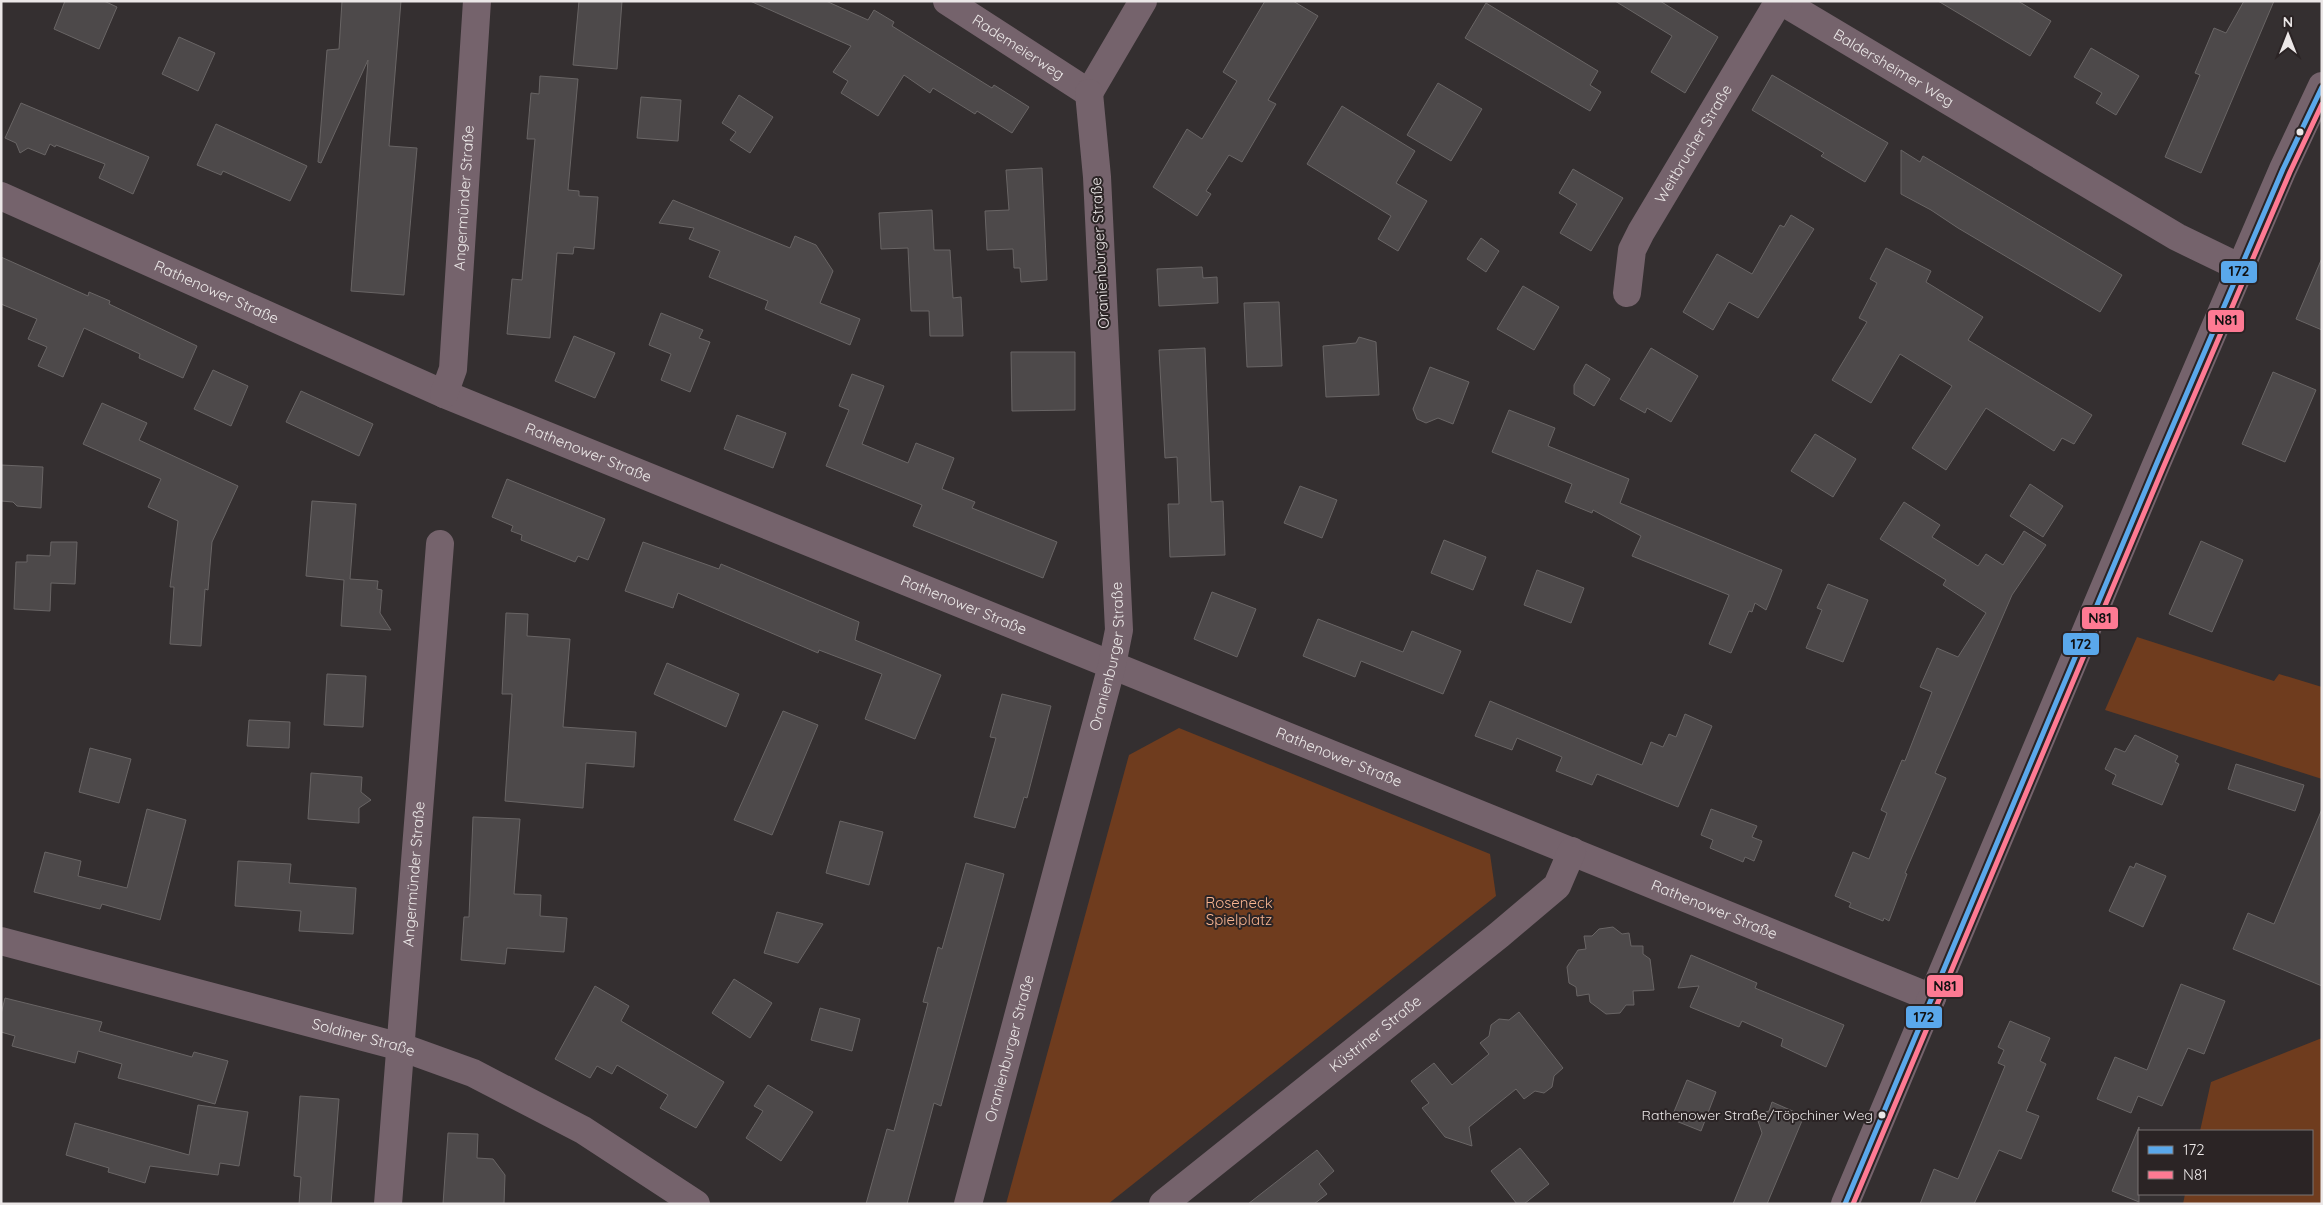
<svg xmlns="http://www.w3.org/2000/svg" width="2323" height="1205" font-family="Quicksand,sans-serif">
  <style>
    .green { fill: #6f3c1e }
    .building { fill: #4d494a; stroke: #696565 }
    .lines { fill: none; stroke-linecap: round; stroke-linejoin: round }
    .minor { stroke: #75636c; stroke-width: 28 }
    .tertiary { stroke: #75636c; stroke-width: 28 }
    .bus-1-casing { stroke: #2b2425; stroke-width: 9 }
    .bus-2-casing { stroke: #2b2425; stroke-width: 9 }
    .bus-1 { stroke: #5aa8eb; stroke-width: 5 }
    .bus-2 { stroke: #fe7a93; stroke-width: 5 }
    .bus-dot { fill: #ebe7e7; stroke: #2b2425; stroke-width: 2 }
    .labels { text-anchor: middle; stroke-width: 4; stroke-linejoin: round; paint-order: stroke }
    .bus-label { font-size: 14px; fill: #ebe7e7; stroke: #2b2425; text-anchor: end }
    .street-label { font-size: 15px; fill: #ebe7e7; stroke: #2b2425 }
    .park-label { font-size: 15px; fill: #f9b591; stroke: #2b2425 }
    .line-badge { stroke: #2b2425; stroke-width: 2 }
    .pale-badge-label { font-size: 14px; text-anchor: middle; font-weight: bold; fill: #111 }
  </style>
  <rect width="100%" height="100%" fill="#342f30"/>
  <g class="green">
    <path d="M 2137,637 L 2274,681 L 2279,674 L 2322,687 L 2322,779 L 2105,710 Z"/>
    <path d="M 1179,728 L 1490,854 L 1496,896 L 1108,1204 L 1006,1204 L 1129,755 Z"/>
    <path d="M 2322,1038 L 2322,1204 L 2183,1204 L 2185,1194 L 2312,1194 L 2312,1131 L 2200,1131 L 2211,1082 Z"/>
  </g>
  <g class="building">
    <path d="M 65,1 L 104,1 L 117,7 L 99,49 L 54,29 Z"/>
    <path d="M 342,1 L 401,1 L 389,146 L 417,148 L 404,295 L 351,291 L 368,60 L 321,163 L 318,162 L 327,50 L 339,49 Z"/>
    <path d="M 579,1 L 622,1 L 617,69 L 573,65 Z"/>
    <path d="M 750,1 L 826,1 L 868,20 L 874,10 L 894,22 L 892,26 L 950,62 L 992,88 L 994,85 L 1029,107 L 1012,133 L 977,111 L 975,114 L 933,88 L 930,93 L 904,75 L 878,116 L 841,93 L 848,81 L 833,72 L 851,46 Z"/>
    <path d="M 1265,1 L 1293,1 L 1318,16 L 1268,100 L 1276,104 L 1242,162 L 1229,155 L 1206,191 L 1211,194 L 1197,216 L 1153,187 L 1187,129 L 1202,139 L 1237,81 L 1223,72 Z"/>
    <path d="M 1615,1 L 1660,1 L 1718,37 L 1685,93 L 1651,72 L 1672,36 Z"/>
    <path d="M 1938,1 L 2018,1 L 2051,21 L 2030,56 Z"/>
    <path d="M 2244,1 L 2274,1 L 2201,173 L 2165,157 L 2200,75 L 2195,73 L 2214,28 L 2226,33 Z"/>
    <path d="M 1486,3 L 1598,71 L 1590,85 L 1601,92 L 1590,111 L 1465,38 Z"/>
    <path d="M 179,37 L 215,53 L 198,91 L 162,74 Z"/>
    <path d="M 2091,48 L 2139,76 L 2116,115 L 2096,103 L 2102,93 L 2074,77 Z"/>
    <path d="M 1772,75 L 1888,143 L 1865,182 L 1821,156 L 1824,153 L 1752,110 Z"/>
    <path d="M 540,76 L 578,79 L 568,190 L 579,191 L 579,196 L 598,197 L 594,249 L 574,247 L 573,254 L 557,253 L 550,338 L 507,334 L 512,279 L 522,280 L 535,139 L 527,139 L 531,93 L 539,94 Z"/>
    <path d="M 1438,83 L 1482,109 L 1451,161 L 1407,135 Z"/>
    <path d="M 739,95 L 773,117 L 750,153 L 730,140 L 736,132 L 722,123 Z"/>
    <path d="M 641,97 L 681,100 L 678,141 L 637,138 Z"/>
    <path d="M 21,103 L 149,157 L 133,194 L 99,178 L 105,164 L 56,145 L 55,147 L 50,144 L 45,155 L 28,148 L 20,153 L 16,143 L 5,138 Z"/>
    <path d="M 1342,106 L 1415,151 L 1396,183 L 1427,201 L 1398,251 L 1378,239 L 1391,216 L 1307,164 Z"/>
    <path d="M 216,124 L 307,166 L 290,201 L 223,171 L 221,175 L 197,165 Z"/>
    <path d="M 1901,150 L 1920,162 L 1923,156 L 2122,275 L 2100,312 L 1958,228 L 1931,210 L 1901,194 Z"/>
    <path d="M 1042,168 L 1047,280 L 1021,282 L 1020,268 L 1014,268 L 1013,249 L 987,250 L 985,211 L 1009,210 L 1006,170 Z"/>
    <path d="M 1573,169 L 1623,198 L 1591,251 L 1560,233 L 1577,204 L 1559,193 Z"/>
    <path d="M 673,200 L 790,248 L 795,236 L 816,245 L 833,271 L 820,303 L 860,319 L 850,345 L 765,309 L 768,301 L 709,277 L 720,251 L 689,239 L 694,228 L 659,223 Z"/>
    <path d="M 932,210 L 934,250 L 950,250 L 953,298 L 961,297 L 963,336 L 930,336 L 929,311 L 911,311 L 908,248 L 881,249 L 879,213 Z"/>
    <path d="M 1791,215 L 1814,229 L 1758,318 L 1729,302 L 1713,330 L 1683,312 L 1717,254 L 1752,274 L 1780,225 L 1784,227 Z"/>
    <path d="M 1481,238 L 1499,251 L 1486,272 L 1467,259 Z"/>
    <path d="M 1886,248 L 1931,271 L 1926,282 L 1983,317 L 1968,340 L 2092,415 L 2074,444 L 2062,438 L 2054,451 L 1986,408 L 1946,470 L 1912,448 L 1952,386 L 1900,354 L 1871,403 L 1832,380 L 1867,322 L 1859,318 L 1877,283 L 1870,279 Z"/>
    <path d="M 1,257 L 88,296 L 89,292 L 110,301 L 109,304 L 197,346 L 183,378 L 139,358 L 140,354 L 84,328 L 63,377 L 38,366 L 47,347 L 28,339 L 37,319 L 1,304 Z"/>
    <path d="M 2322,258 L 2322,330 L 2296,319 Z"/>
    <path d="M 1202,267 L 1203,278 L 1217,277 L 1218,303 L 1159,306 L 1157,269 Z"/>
    <path d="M 1523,286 L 1559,307 L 1534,350 L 1497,329 Z"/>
    <path d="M 1279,302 L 1282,366 L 1247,367 L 1244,303 Z"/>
    <path d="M 661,313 L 703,330 L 699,338 L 710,342 L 690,392 L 661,380 L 671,354 L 649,345 Z"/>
    <path d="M 574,336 L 615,353 L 595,398 L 555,381 Z"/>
    <path d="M 1359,337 L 1376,342 L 1379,395 L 1326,397 L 1323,346 L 1356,343 Z"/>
    <path d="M 1205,348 L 1211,502 L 1223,501 L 1225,555 L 1170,557 L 1168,504 L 1179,504 L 1177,457 L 1165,458 L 1159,350 Z"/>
    <path d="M 1651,348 L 1698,376 L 1671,422 L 1647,408 L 1645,413 L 1620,399 Z"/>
    <path d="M 1011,352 L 1075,352 L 1075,410 L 1012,411 Z"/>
    <path d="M 1586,364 L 1610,379 L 1594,406 L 1574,394 L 1574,385 Z"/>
    <path d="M 1430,367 L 1469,382 L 1453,424 L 1438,418 L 1426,423 L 1417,419 L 1413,409 Z"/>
    <path d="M 213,370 L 248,386 L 231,426 L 194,409 Z"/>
    <path d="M 2273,372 L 2316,390 L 2285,462 L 2242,444 Z"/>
    <path d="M 852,374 L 884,386 L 862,444 L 908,463 L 916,443 L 954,458 L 942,489 L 975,502 L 972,508 L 1057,542 L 1043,578 L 913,526 L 922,505 L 826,466 L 849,410 L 839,406 Z"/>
    <path d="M 301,391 L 373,424 L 359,456 L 286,422 Z"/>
    <path d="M 102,403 L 147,423 L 139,440 L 238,486 L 212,542 L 208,590 L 205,589 L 201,646 L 170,644 L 174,587 L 170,587 L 178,521 L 148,507 L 161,479 L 83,444 Z"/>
    <path d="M 1509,410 L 1555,428 L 1548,446 L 1629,479 L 1620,503 L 1782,570 L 1766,610 L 1755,603 L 1752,612 L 1749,611 L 1731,653 L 1709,644 L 1729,595 L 1632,556 L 1641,536 L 1593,510 L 1592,513 L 1565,502 L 1572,484 L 1492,452 Z"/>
    <path d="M 737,415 L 786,433 L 773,468 L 724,449 Z"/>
    <path d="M 1815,434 L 1856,459 L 1833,497 L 1791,471 Z"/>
    <path d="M 1,465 L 43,467 L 41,508 L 17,506 L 13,502 L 1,501 Z"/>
    <path d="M 507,479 L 605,519 L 588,560 L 578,556 L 575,562 L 521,540 L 522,535 L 511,531 L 513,526 L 492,517 Z"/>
    <path d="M 2030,484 L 2063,506 L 2043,537 L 2010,516 Z"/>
    <path d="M 1300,486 L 1337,500 L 1322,538 L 1284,523 Z"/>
    <path d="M 312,501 L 356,504 L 350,579 L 378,581 L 377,589 L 382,590 L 380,613 L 391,630 L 341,626 L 344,580 L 306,576 Z"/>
    <path d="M 1904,502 L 1940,525 L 1932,537 L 1978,566 L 1986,554 L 2003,565 L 2024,531 L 2046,545 L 2012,595 L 1964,706 L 1935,773 L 1946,778 L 1905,873 L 1907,874 L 1889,921 L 1884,918 L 1883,921 L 1849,907 L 1851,903 L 1835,896 L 1853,852 L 1869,859 L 1887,813 L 1881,810 L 1902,760 L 1905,761 L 1932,692 L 1920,687 L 1937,648 L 1958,657 L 1986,613 L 1943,585 L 1946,580 L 1880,539 Z"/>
    <path d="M 1444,540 L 1486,557 L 1473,590 L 1431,573 Z"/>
    <path d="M 2201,541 L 2243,560 L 2212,632 L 2169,614 Z"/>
    <path d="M 51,542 L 77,542 L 75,584 L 51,583 L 50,611 L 14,609 L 16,562 L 27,562 L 27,555 L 50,556 Z"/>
    <path d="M 643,542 L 719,569 L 721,564 L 859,622 L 855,640 L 941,675 L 915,739 L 865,719 L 882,674 L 819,650 L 818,653 L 678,593 L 673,608 L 625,591 Z"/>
    <path d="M 1537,570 L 1584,588 L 1571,623 L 1524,605 Z"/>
    <path d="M 1828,584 L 1868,600 L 1843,662 L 1806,648 L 1822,610 L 1817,608 Z"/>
    <path d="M 1212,592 L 1256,609 L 1237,657 L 1194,639 Z"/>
    <path d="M 506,613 L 528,614 L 527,636 L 570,639 L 563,727 L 636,732 L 634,767 L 586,763 L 583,808 L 505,801 L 512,694 L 502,694 Z"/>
    <path d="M 1318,619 L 1403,652 L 1412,631 L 1461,651 L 1443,694 L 1361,661 L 1355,677 L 1303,656 Z"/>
    <path d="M 667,663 L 739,694 L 726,727 L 654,694 Z"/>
    <path d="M 327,674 L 366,676 L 363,727 L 324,725 Z"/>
    <path d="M 1002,694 L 1051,706 L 1027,798 L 1024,797 L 1015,828 L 974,817 L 996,738 L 990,737 Z"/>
    <path d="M 1490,701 L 1642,765 L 1651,742 L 1663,747 L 1669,734 L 1676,737 L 1685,714 L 1712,726 L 1678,807 L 1597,774 L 1592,785 L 1556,771 L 1562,757 L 1517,738 L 1512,750 L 1475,736 Z"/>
    <path d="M 783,711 L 818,725 L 772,835 L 734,820 Z"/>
    <path d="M 249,720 L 290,722 L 289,748 L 247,746 Z"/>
    <path d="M 2135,735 L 2178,756 L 2175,762 L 2179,764 L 2162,805 L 2112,784 L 2116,775 L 2105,769 L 2115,748 L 2125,752 Z"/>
    <path d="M 90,748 L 131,759 L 119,803 L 79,792 Z"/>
    <path d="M 2236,764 L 2304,785 L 2295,811 L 2228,789 Z"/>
    <path d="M 311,773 L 362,777 L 361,792 L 371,800 L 359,808 L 359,823 L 308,819 Z"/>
    <path d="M 147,809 L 186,820 L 160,920 L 102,904 L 100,909 L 34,892 L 45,852 L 81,861 L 78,876 L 127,888 Z"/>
    <path d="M 1711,809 L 1757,826 L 1752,837 L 1762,841 L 1754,861 L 1745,857 L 1743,862 L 1710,848 L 1713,840 L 1701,835 Z"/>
    <path d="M 2322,809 L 2322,986 L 2233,949 L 2248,913 L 2274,924 Z"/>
    <path d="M 473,817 L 520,819 L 514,894 L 541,895 L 540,916 L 567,918 L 564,952 L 507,948 L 505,964 L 461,960 L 464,917 L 469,917 Z"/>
    <path d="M 840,821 L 883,832 L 869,885 L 826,873 Z"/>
    <path d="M 238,861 L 291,864 L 289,883 L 356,888 L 353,934 L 299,931 L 301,911 L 235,906 Z"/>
    <path d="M 966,863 L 1004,874 L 941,1106 L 934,1103 L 907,1204 L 866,1204 L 887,1129 L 894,1131 L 928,1003 L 923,1002 L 938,947 L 942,949 Z"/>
    <path d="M 2136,863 L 2166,876 L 2143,927 L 2109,911 L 2130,866 L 2134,868 Z"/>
    <path d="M 777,912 L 823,924 L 798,963 L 764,953 Z"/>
    <path d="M 1613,927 L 1622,934 L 1629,933 L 1631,946 L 1643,946 L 1643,954 L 1650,959 L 1654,990 L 1633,991 L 1634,1005 L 1626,1005 L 1620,1013 L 1606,1014 L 1590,1002 L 1589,994 L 1577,996 L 1576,987 L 1569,983 L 1567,967 L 1578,950 L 1586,949 L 1584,936 L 1592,936 L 1599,929 Z"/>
    <path d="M 1691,955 L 1757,983 L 1755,988 L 1844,1025 L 1826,1067 L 1781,1046 L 1783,1039 L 1742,1021 L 1739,1027 L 1690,1007 L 1699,986 L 1678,988 Z"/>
    <path d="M 734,979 L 772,1003 L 750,1038 L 712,1013 Z"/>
    <path d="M 2181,984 L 2225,1001 L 2204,1054 L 2188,1048 L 2162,1106 L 2138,1096 L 2131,1113 L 2097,1099 L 2115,1057 L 2147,1070 Z"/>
    <path d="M 595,986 L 629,1006 L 621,1021 L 724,1082 L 696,1128 L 660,1108 L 668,1095 L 617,1065 L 612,1074 L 597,1066 L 590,1078 L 555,1059 Z"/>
    <path d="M 5,998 L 102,1022 L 99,1031 L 192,1057 L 194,1052 L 228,1061 L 215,1104 L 118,1078 L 122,1064 L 78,1051 L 75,1063 L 12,1046 L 15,1036 L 1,1032 L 1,1014 Z"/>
    <path d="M 820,1008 L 860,1019 L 852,1051 L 811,1040 Z"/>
    <path d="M 1519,1012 L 1563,1068 L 1554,1076 L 1552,1087 L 1544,1093 L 1535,1091 L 1524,1099 L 1516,1089 L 1469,1127 L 1472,1146 L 1445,1137 L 1422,1108 L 1429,1103 L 1411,1081 L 1434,1063 L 1452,1085 L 1489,1054 L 1480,1043 L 1489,1036 L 1491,1025 L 1499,1019 L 1509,1020 Z"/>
    <path d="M 2010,1021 L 2050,1038 L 2040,1061 L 2046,1064 L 2026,1111 L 2039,1116 L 2021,1159 L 1999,1150 L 1974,1204 L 1920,1204 L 1934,1169 L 1958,1179 L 2005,1066 L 1998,1063 L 2004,1050 L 1998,1047 Z"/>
    <path d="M 1687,1080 L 1716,1092 L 1701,1131 L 1671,1119 Z"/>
    <path d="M 768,1085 L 813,1112 L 781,1161 L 746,1138 L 763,1111 L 754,1106 Z"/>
    <path d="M 300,1096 L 339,1099 L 331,1204 L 299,1204 L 301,1177 L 294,1176 Z"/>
    <path d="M 1772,1102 L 1804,1116 L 1767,1204 L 1733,1204 L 1762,1133 L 1756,1115 L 1769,1111 Z"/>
    <path d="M 198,1105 L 248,1112 L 239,1166 L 220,1163 L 218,1175 L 150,1166 L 145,1183 L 108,1172 L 109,1168 L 66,1155 L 75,1123 L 189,1155 Z"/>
    <path d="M 2139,1127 L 2139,1202 L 2112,1191 Z"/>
    <path d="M 448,1133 L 478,1134 L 477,1158 L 493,1159 L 505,1175 L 504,1204 L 443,1204 Z"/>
    <path d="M 1520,1148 L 1549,1184 L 1524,1204 L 1517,1204 L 1491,1171 Z"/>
    <path d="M 1317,1150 L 1334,1171 L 1319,1184 L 1327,1194 L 1314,1204 L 1248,1204 Z"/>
  </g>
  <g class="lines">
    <g class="minor">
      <path id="s1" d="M 947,1 L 1089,93"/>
      <path id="s2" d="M 1781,1 L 2177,237 L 2241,268"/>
      <path d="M 1089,93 L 1143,1"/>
      <path id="s3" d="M 1,196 L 444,394 L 1932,998"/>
      <path id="s4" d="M 1627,293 L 1632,250 L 1641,232 L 1779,1"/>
      <path id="s5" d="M 444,394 L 453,369 L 477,1"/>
      <path id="s6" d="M 1,941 L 401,1047 L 473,1073 L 583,1130 L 696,1204"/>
      <path id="s7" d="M 388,1204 L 440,544"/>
      <path id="s8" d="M 968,1204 L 1112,665 L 1119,630 L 1097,177 L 1089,93"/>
      <path id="s9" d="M 1163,1204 L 1499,935 L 1557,886 L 1572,851"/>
    </g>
    <path class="tertiary" d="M 1845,1204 L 2156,465 L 2283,169 L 2322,86"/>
    <g class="bus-1-casing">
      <path id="bus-1" d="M 1845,1204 L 2156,465 L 2283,169 L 2322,87"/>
    </g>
    <g class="bus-2-casing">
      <path id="bus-2" d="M 1853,1204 L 2163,468 L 2290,172 L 2322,104"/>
    </g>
    <use href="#bus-1" class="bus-1"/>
    <use href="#bus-2" class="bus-2"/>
  </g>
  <g class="bus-dot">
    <circle cx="2300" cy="132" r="4.5"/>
    <circle cx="1882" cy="1115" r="4.5"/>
  </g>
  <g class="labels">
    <g class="bus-label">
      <text x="1873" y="1120">Rathenower Straße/Töpchiner Weg</text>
    </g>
    <g class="street-label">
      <text dy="5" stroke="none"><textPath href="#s1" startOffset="85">Rademeierweg</textPath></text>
      <text dy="5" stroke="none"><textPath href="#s2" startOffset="131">Baldersheimer Weg</textPath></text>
      <text dy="5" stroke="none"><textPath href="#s4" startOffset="166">Weitbrucher Straße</textPath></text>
      <text dy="5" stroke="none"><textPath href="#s5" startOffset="198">Angermünder Straße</textPath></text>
      <text transform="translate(1100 253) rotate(-93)" y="5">Oranienburger Straße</text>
      <text dy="5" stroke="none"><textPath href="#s3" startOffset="236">Rathenower Straße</textPath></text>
      <text dy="5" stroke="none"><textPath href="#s3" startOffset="641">Rathenower Straße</textPath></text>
      <text dy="5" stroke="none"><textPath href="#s3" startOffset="1046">Rathenower Straße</textPath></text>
      <text dy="5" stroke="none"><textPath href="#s8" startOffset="566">Oranienburger Straße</textPath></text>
      <text dy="5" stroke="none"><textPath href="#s3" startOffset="1451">Rathenower Straße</textPath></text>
      <text dy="5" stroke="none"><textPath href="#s7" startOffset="331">Angermünder Straße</textPath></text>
      <text dy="5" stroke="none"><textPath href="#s3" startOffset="1856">Rathenower Straße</textPath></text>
      <text dy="5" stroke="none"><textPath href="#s9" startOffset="272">Küstriner Straße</textPath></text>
      <text dy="5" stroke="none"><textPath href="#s6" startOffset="375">Soldiner Straße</textPath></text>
      <text dy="5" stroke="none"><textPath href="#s8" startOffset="161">Oranienburger Straße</textPath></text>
    </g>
    <g class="park-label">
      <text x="1239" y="908">Roseneck<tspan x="1239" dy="17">Spielplatz</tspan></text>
    </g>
  </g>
  <g class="line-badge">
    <rect x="2220" y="260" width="38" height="24" rx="5" fill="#5aa8eb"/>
    <rect x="2207" y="309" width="38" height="24" rx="5" fill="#fe7a93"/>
    <rect x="2081" y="606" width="38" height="24" rx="5" fill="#fe7a93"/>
    <rect x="2062" y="632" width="38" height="24" rx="5" fill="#5aa8eb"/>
    <rect x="1926" y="974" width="38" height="24" rx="5" fill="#fe7a93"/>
    <rect x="1905" y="1005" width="38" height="24" rx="5" fill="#5aa8eb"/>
  </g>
  <g class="pale-badge-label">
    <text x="2239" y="276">172</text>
    <text x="2226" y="325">N81</text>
    <text x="2100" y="623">N81</text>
    <text x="2081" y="649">172</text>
    <text x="1945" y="991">N81</text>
    <text x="1924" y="1022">172</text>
  </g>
  <rect width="2323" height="1205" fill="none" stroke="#ebe7e7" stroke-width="5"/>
  <rect x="2138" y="1130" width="175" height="65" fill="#2b2425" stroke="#787273"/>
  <rect x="2148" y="1146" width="25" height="8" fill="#5aa8eb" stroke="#787273"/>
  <text x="2183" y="1155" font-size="15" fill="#ebe7e7">172</text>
  <rect x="2148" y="1171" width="25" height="8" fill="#fe7a93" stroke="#787273"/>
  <text x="2183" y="1180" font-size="15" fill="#ebe7e7">N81</text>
  <g transform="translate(2288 35)" stroke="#2b2425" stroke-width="4" paint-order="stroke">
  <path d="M0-4L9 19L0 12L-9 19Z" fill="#ebe7e7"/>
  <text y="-8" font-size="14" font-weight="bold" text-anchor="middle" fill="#ebe7e7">N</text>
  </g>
</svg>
